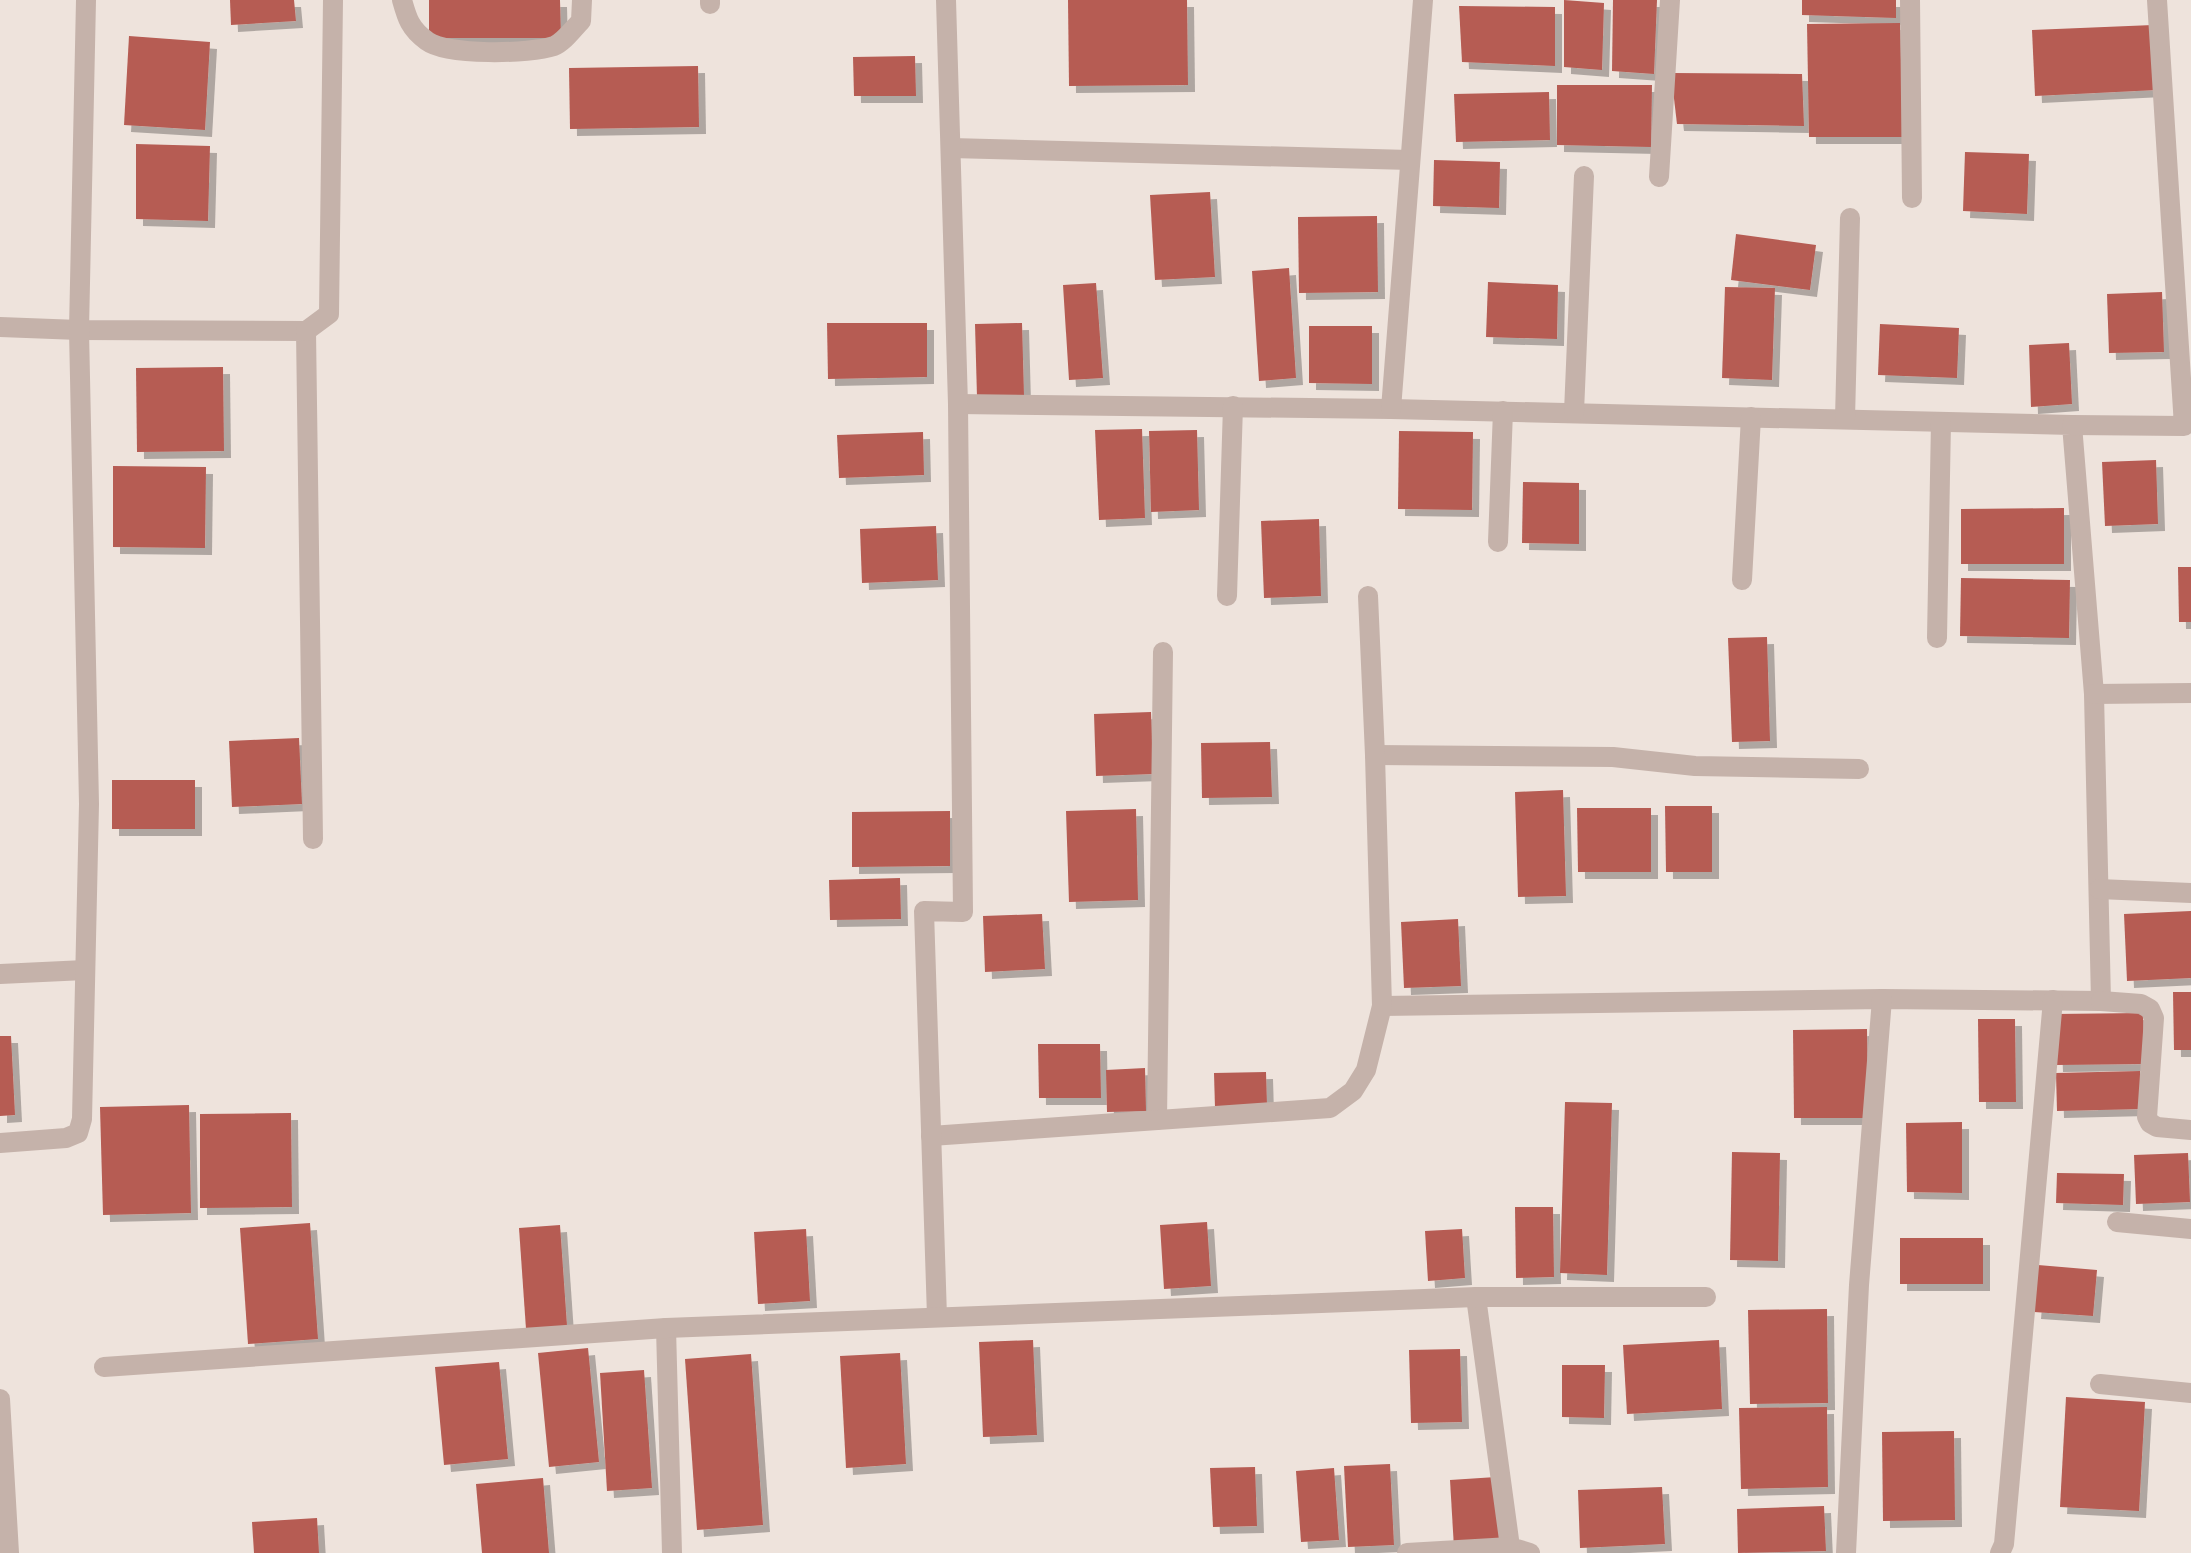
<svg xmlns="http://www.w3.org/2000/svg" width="2191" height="1553" font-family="Jost,sans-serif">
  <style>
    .building { fill: #b65b53; filter: url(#shadow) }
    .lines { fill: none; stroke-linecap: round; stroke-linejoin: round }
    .street { stroke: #c5b2aa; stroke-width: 20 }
  </style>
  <defs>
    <filter id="shadow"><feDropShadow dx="7" dy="7" stdDeviation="0" flood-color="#0004"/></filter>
  </defs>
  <rect width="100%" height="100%" fill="#eee3dc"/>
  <g class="building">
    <path d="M 230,0 L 294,0 L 296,21 L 231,25 Z"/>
    <path d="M 429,0 L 560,0 L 561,38 L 429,38 Z"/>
    <path d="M 1068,0 L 1187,0 L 1188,85 L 1069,86 Z"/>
    <path d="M 1564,0 L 1604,3 L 1602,70 L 1564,67 Z"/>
    <path d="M 1613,0 L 1657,0 L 1654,74 L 1612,71 Z"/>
    <path d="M 1802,0 L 1896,0 L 1896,18 L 1802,15 Z"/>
    <path d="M 1459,6 L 1555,7 L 1555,66 L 1462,62 Z"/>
    <path d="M 1900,23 L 1903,137 L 1809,137 L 1807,24 Z"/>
    <path d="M 2153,25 L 2156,90 L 2035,96 L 2032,30 Z"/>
    <path d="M 129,36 L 210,42 L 205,130 L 124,125 Z"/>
    <path d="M 915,56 L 916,96 L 854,96 L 853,57 Z"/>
    <path d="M 698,66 L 699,127 L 570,129 L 569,68 Z"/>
    <path d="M 1671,73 L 1802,74 L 1804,126 L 1677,124 Z"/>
    <path d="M 1557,85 L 1652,85 L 1651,147 L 1557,145 Z"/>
    <path d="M 1549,92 L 1550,140 L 1456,142 L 1454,94 Z"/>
    <path d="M 136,144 L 210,146 L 208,221 L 136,219 Z"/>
    <path d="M 1965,152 L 2029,154 L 2027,214 L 1963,211 Z"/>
    <path d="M 1434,160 L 1500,162 L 1499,208 L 1433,206 Z"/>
    <path d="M 1210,192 L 1215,277 L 1155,280 L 1150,195 Z"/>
    <path d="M 1377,216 L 1378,292 L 1299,293 L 1298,217 Z"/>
    <path d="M 1736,234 L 1816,245 L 1810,290 L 1731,280 Z"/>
    <path d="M 1289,268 L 1296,378 L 1259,381 L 1252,271 Z"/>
    <path d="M 1488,282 L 1558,285 L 1557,339 L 1486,337 Z"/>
    <path d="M 1096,283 L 1103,378 L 1069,380 L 1063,285 Z"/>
    <path d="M 1725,287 L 1775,288 L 1772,380 L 1722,378 Z"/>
    <path d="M 2162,292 L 2164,352 L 2109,353 L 2107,294 Z"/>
    <path d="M 827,323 L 927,323 L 927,377 L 828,379 Z"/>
    <path d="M 1022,323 L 1024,396 L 977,397 L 975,324 Z"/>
    <path d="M 1880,324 L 1959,328 L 1957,378 L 1878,375 Z"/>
    <path d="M 1309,326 L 1372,326 L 1372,384 L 1309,383 Z"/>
    <path d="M 2069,343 L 2072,404 L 2031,407 L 2029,345 Z"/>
    <path d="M 223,367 L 224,451 L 137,452 L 136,368 Z"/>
    <path d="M 1142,429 L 1145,518 L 1099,520 L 1095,430 Z"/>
    <path d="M 1197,430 L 1199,510 L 1151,512 L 1149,431 Z"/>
    <path d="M 1399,431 L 1473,432 L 1472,510 L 1398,509 Z"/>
    <path d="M 923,432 L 924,475 L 839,478 L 837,435 Z"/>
    <path d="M 2156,460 L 2158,524 L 2105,526 L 2102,462 Z"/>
    <path d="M 113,466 L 206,467 L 205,548 L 113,547 Z"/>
    <path d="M 1523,482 L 1579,483 L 1579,544 L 1522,543 Z"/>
    <path d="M 2064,508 L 2064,564 L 1961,564 L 1961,509 Z"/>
    <path d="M 1319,519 L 1321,596 L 1264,598 L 1261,521 Z"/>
    <path d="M 936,526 L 938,580 L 862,583 L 860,529 Z"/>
    <path d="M 2178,567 L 2191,567 L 2191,622 L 2179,622 Z"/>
    <path d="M 1961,578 L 2070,580 L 2069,638 L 1960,636 Z"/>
    <path d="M 1767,637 L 1770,741 L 1732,742 L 1728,638 Z"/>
    <path d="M 1151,712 L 1153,774 L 1096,776 L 1094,714 Z"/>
    <path d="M 299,738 L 302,804 L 232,807 L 229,741 Z"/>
    <path d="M 1270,742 L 1272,797 L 1202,798 L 1201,743 Z"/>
    <rect x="112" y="780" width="83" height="49"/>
    <path d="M 1563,790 L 1566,896 L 1518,897 L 1515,792 Z"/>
    <path d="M 1665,806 L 1712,806 L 1712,872 L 1666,872 Z"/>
    <path d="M 1577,808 L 1651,808 L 1651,872 L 1578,872 Z"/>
    <path d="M 1136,809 L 1138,900 L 1069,902 L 1066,811 Z"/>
    <path d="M 950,811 L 950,866 L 852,867 L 852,812 Z"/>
    <path d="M 900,878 L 901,919 L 830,920 L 829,880 Z"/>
    <path d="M 2191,911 L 2191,978 L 2127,981 L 2124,914 Z"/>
    <path d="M 1042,914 L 1045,969 L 985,972 L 983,916 Z"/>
    <path d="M 1458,919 L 1461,986 L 1404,988 L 1401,922 Z"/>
    <path d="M 2173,992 L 2191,992 L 2191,1050 L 2174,1050 Z"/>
    <path d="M 2143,1013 L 2144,1064 L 2056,1065 L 2054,1014 Z"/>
    <path d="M 1978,1019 L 2015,1019 L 2016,1102 L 1979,1102 Z"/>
    <path d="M 1867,1029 L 1868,1118 L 1794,1118 L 1793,1030 Z"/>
    <path d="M 0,1036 L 11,1036 L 15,1115 L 0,1116 Z"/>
    <path d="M 1038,1044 L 1100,1044 L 1101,1098 L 1039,1098 Z"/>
    <path d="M 1145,1068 L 1146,1111 L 1107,1112 L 1106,1070 Z"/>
    <path d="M 2140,1071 L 2141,1109 L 2057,1111 L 2056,1073 Z"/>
    <path d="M 1266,1072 L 1267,1106 L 1215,1108 L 1214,1073 Z"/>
    <path d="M 1565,1102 L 1612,1103 L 1607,1275 L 1560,1273 Z"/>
    <path d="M 189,1105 L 191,1213 L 103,1215 L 100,1107 Z"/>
    <path d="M 291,1113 L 292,1207 L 200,1208 L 200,1114 Z"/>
    <path d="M 1962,1122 L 1962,1193 L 1907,1192 L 1906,1123 Z"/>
    <path d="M 1732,1152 L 1780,1153 L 1778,1261 L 1730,1260 Z"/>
    <path d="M 2188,1153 L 2190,1202 L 2136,1204 L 2134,1155 Z"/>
    <path d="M 2057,1173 L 2124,1174 L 2123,1205 L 2056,1203 Z"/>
    <path d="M 1515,1207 L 1553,1207 L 1554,1277 L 1516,1278 Z"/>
    <path d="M 1207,1222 L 1211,1286 L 1164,1289 L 1160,1225 Z"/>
    <path d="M 310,1223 L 318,1339 L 248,1344 L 240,1228 Z"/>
    <path d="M 560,1225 L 567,1326 L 526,1329 L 519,1228 Z"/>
    <path d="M 806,1229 L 810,1301 L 758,1304 L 754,1232 Z"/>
    <path d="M 1462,1229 L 1465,1278 L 1428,1281 L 1425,1231 Z"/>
    <rect x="1900" y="1238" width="83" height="46"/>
    <path d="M 2038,1265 L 2097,1270 L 2093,1316 L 2034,1312 Z"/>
    <path d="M 1827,1309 L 1828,1403 L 1750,1404 L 1748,1310 Z"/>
    <path d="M 1033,1340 L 1037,1435 L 983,1437 L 979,1342 Z"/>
    <path d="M 1719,1340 L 1722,1409 L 1627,1414 L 1623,1345 Z"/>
    <path d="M 588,1348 L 599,1462 L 549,1467 L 538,1353 Z"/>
    <path d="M 1460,1349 L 1462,1422 L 1411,1423 L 1409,1350 Z"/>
    <path d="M 900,1353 L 906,1464 L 846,1468 L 840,1356 Z"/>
    <path d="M 751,1354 L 763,1525 L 697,1530 L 685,1359 Z"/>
    <path d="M 499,1362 L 508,1459 L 444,1465 L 435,1367 Z"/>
    <path d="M 1562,1365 L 1605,1365 L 1604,1418 L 1562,1417 Z"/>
    <path d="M 644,1370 L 652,1488 L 607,1491 L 600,1373 Z"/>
    <path d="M 2066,1397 L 2145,1402 L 2139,1511 L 2060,1507 Z"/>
    <path d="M 1827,1407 L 1828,1487 L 1741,1489 L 1739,1408 Z"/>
    <path d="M 1954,1431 L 1955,1520 L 1883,1521 L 1882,1432 Z"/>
    <path d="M 1390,1464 L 1394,1545 L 1348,1547 L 1344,1466 Z"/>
    <path d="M 1255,1467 L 1257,1526 L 1213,1527 L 1210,1468 Z"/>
    <path d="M 1334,1468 L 1339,1540 L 1301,1542 L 1296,1471 Z"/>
    <path d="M 1496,1477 L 1500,1545 L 1454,1548 L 1450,1480 Z"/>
    <path d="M 543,1478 L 549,1553 L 482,1553 L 476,1484 Z"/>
    <path d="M 1662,1487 L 1665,1544 L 1580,1548 L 1578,1490 Z"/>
    <path d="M 1824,1506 L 1826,1551 L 1738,1553 L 1737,1509 Z"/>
    <path d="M 317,1518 L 319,1553 L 254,1553 L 252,1522 Z"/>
  </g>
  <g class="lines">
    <g class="street">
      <path d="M 402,0 C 407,18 410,29 427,41 C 447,56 530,54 554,46 C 564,42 573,29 581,21 L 582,0"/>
      <path d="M 710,0 L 710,4"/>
      <path d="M 1910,0 L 1912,198"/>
      <path d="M 951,148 L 1410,160"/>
      <path d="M 1659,177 L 1670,0"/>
      <path d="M 0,327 L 79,330 L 306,331 L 313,839"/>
      <path d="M 306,331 L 329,314 L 333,0"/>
      <path d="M 958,404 L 1391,409 L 2072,425 L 2094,694 L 2101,1001 L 1882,999 L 1382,1006"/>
      <path d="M 1391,409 L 1423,0"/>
      <path d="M 1574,412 L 1584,176"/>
      <path d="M 1845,419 L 1850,218"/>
      <path d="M 2072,425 L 2184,426 L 2157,0"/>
      <path d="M 1498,542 L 1503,411"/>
      <path d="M 1742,580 L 1751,417"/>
      <path d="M 1227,596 L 1233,406"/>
      <path d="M 1937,638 L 1941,422"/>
      <path d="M 2094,694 L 2191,693"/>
      <path d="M 1375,755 L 1613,757 L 1695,766 L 1859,769"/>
      <path d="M 2099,889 L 2191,893"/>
      <path d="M 0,974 L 85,970"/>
      <path d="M 2101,1001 L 2141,1004 L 2150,1009 L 2154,1018 L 2147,1117 L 2150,1123 L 2157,1127 L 2191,1130"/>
      <path d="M 1157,1120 L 1163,652"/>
      <path d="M 931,1136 L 1330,1108 L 1353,1091 L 1366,1070 L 1382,1006 L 1375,755 L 1368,596"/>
      <path d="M 0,1143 L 66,1138 L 78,1133 L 82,1119 L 89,804 L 79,330 L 86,0"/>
      <path d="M 2117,1222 L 2191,1229"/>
      <path d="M 1476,1297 L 1510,1547 L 1530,1553"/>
      <path d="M 937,1317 L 924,911 L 963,912 L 958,404 L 946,0"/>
      <path d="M 666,1328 L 672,1553"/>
      <path d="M 104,1367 L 666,1328 L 1476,1297 L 1706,1297"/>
      <path d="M 2100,1384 L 2191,1393"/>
      <path d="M 0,1399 L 9,1553"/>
      <path d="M 1407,1553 L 1510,1547"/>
      <path d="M 1846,1553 L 1859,1285 L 1882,999"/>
      <path d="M 2000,1553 L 2004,1544 L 2053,1000"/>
    </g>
  </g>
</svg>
